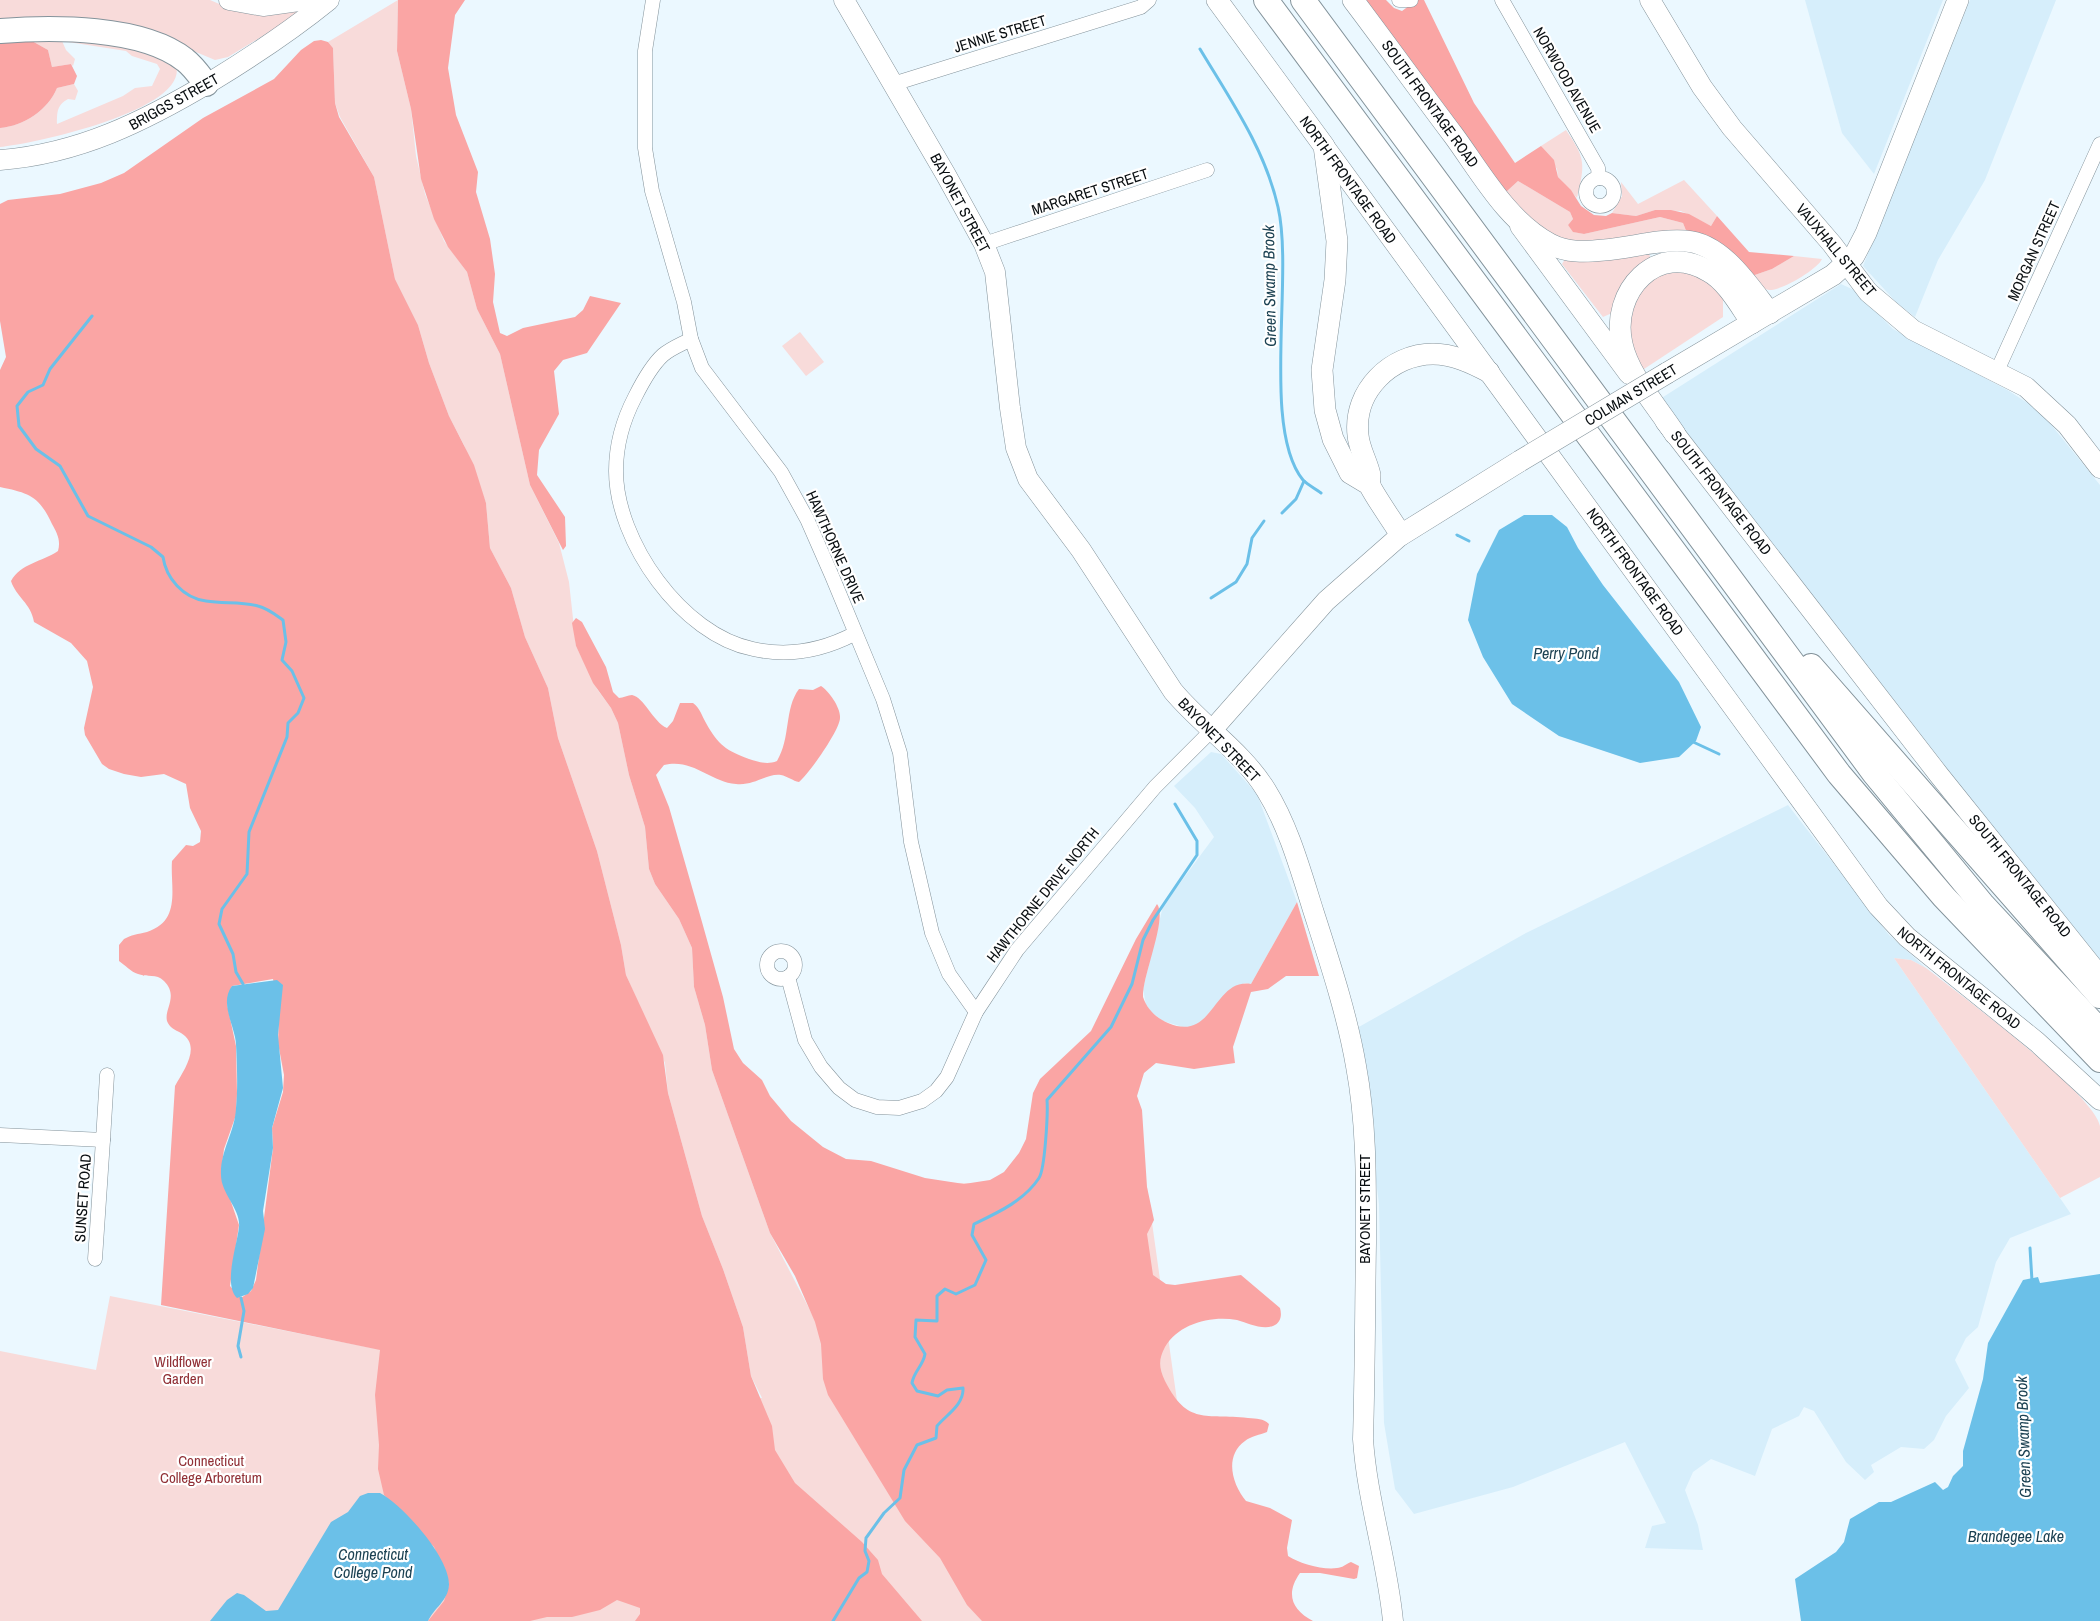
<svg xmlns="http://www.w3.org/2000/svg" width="2100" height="1621" font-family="'Archivo Narrow',sans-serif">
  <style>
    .built { fill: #d6eefb }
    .green { fill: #f8dbda }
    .forest { fill: #faa5a4; fill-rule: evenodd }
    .water { fill: #6bc0e8 }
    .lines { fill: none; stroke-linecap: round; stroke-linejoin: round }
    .stream { stroke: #6bc0e8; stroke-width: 3 }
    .street-casing { stroke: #84939b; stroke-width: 15 }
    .secondary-casing { stroke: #84939b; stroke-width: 21 }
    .primary-casing { stroke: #84939b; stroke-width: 22 }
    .highway-casing { stroke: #84939b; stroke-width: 26 }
    .street { stroke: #fff; stroke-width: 14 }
    .secondary { stroke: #fff; stroke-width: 20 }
    .primary { stroke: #fff; stroke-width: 21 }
    .highway { stroke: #fff; stroke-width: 24 }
    .primary-bridge-casing { stroke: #84939b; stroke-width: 22; stroke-linecap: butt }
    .primary-bridge { stroke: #fff; stroke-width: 21 }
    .labels { text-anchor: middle; stroke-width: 4.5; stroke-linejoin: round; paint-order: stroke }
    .street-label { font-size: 15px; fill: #090e11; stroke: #fff }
    .park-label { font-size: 15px; fill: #902f35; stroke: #fff }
    .water-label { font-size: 16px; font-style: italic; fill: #1c4253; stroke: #fff }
  </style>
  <rect width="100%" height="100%" fill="#ebf8ff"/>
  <g class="built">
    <path d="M 1805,0 L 1943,0 L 1874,174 L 1842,133 Z"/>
    <path d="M 1970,0 L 2056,0 L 1985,180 L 1938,260 L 1915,317 L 1896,302 L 1863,266 Z"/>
    <path d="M 1841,284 L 1854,290 L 1893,329 L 2009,391 L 2040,411 L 2100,485 L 2100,965 L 1660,399 Z"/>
    <path d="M 1211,752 L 1221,754 L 1257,794 L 1297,902 L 1251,984 L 1245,983 L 1231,989 L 1200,1023 L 1194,1027 L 1186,1028 L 1163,1021 L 1151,1012 L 1146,1005 L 1143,989 L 1163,906 L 1214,837 L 1195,808 L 1174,786 Z"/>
    <path d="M 1788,805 L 1889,935 L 1926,968 L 1911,960 L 1894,958 L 2071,1214 L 2010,1238 L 1996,1262 L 1978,1327 L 1966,1338 L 1955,1360 L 1969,1388 L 1946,1416 L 1934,1440 L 1924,1449 L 1901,1447 L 1871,1465 L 1874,1472 L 1865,1480 L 1846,1462 L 1814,1411 L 1804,1407 L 1799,1416 L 1772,1429 L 1755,1476 L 1711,1459 L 1693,1472 L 1685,1490 L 1698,1525 L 1703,1550 L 1645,1548 L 1652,1526 L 1666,1523 L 1625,1442 L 1513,1487 L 1414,1514 L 1395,1489 L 1384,1423 L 1379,1204 L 1357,1028 L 1526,933 Z"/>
  </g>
  <g class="green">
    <path d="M 0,0 L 210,0 L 224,6 L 304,7 L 286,22 L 228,57 L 215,60 L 172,42 L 0,23 Z"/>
    <path d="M 398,0 L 397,51 L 411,109 L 416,156 L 425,194 L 444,241 L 467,272 L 477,309 L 500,354 L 530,485 L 559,543 L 569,582 L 576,646 L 597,689 L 611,708 L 618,723 L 629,775 L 645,827 L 649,869 L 655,884 L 679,919 L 692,948 L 694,987 L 705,1025 L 712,1070 L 770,1233 L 814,1318 L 778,1179 L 1147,1187 L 1178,1408 L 1251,1621 L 0,1621 L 0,1351 L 96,1370 L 110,1296 L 372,1348 L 762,1398 L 751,1376 L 743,1327 L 723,1269 L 702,1216 L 668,1093 L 665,1063 L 626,975 L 621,945 L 597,851 L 558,738 L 548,688 L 525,637 L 511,588 L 490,548 L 486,503 L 464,445 L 449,416 L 429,363 L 418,325 L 395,279 L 374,177 L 340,117 L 335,103 L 333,48 L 328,42 Z"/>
    <path d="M 11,35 L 138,47 L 176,65 C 190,110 33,144 0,147 L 0,128 C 24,126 48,110 57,88 L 74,84 L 78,91 L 75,100 L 68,99 C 57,105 57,112 57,124 L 123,96 L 135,88 L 152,86 L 160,69 L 157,64 L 132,56 L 126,51 L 62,41 L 66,50 L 75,59 L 73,66 L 71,64 L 52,67 L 48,50 L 32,41 Z"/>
    <path d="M 1566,130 C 1586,159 1585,164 1577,198 L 1558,177 L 1557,169 L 1541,146 Z"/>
    <path d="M 1684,180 L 1717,216 L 1711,226 L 1681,211 L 1655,210 L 1636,216 L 1612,213 L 1622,196 L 1621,182 L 1638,204 Z"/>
    <path d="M 1518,181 L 1570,212 L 1573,219 L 1568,225 L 1574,232 L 1584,234 L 1660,217 L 1683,223 L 1687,233 L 1610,242 L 1563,241 L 1532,223 L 1506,192 Z"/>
    <path d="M 1647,249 L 1651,259 C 1630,272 1614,287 1612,313 L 1603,317 L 1562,264 L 1567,256 Z"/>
    <path d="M 1794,256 L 1822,259 C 1818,269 1781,291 1769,290 C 1761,289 1755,282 1749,277 L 1772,269 Z"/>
    <path d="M 1668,269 L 1701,275 L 1723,298 L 1723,317 L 1641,371 L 1626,326 L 1634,291 Z"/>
    <path d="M 800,332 L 824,362 L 806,376 L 782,346 Z"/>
    <path d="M 1894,958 L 1911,960 L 1926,968 C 1958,993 2093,1093 2100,1126 C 2100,1141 2100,1161 2100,1177 L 2060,1198 Z"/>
  </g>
  <g class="forest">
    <path d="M 398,0 L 465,0 L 455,15 L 448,68 L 456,115 L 478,172 L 476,192 L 490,239 L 495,274 L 493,302 L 500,333 L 507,336 L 523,328 L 575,317 L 583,310 L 590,296 L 621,303 L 587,353 L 563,360 L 554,371 L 559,414 L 539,450 L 537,475 L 565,517 L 566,546 L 563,550 L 530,485 L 500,354 L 477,309 L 467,272 L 448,247 L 434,219 L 421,179 L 411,109 L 397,51 Z"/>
    <path d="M 1366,0 L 1386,0 L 1394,8 L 1402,11 L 1417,0 L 1424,0 L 1474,103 L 1515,163 L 1541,146 L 1554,160 L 1558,177 L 1571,190 L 1581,206 L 1594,215 L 1606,216 L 1612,213 L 1636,216 L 1655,210 L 1671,210 L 1689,214 L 1711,226 L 1717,216 L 1749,252 L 1794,256 L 1772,269 L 1749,277 L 1687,233 L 1683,223 L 1660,217 L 1584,234 L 1573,232 L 1568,225 L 1573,219 L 1570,212 L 1518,181 L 1506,192 Z"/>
    <path d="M 321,40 L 328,42 L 333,48 L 335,103 L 339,117 L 374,177 L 395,279 L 418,325 L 429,363 L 449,416 L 474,465 L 486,503 L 490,548 L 511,588 L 525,637 L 548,688 L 558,738 L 597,851 L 621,945 L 626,975 L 663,1055 L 668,1093 L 702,1216 L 723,1269 L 743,1327 L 751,1376 L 772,1426 L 775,1450 L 795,1483 L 862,1542 L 878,1560 L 882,1574 L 922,1621 L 635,1621 L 640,1614 L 640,1608 L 617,1600 L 600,1610 L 572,1617 L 547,1617 L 530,1621 L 428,1621 L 444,1601 L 449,1585 L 447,1576 L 434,1547 L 384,1495 L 378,1469 L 379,1445 L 375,1395 L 380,1350 L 161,1305 L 175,1086 C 184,1070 202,1046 181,1033 C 175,1030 169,1027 167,1021 C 164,1009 179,996 164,981 C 156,973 148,978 138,974 C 131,972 125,965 119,961 L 119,945 L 124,939 C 131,935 138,934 147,932 C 182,921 170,887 172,861 L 186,845 L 193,846 L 200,842 L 201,831 L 190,808 L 186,784 L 164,774 L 141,777 L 124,774 L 109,769 L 102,764 L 85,735 L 84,728 L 93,687 L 87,661 L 71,643 L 34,622 C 31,603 16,597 11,581 C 21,563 42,562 58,551 C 61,540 57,533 52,524 C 39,496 29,493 0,487 L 0,370 L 6,357 L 0,321 L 0,204 L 8,200 L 60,194 L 101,183 L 124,173 L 203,118 L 274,79 L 301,50 L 314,41 ZM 273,979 L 279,1011 L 278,1043 L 284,1075 L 283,1092 L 272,1128 L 273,1148 L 256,1280 L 251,1291 L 241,1298 L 230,1286 L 239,1225 L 221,1173 L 224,1149 L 236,1115 L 237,1094 L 236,1046 L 227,1004 L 232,986 Z"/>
    <path d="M 32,41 L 48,50 L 52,67 L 71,64 L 77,76 L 74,84 L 57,88 C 48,110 24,126 0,128 L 0,42 Z"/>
    <path d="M 576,618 L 582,622 L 606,667 L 613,692 L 619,698 C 623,698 628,695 632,695 C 644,697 653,722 667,728 L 673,721 L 680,703 L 693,703 C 700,708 702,716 706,723 C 718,745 727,751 749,759 C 759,762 767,765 777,761 C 791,738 784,709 799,689 L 813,690 L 821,686 C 829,691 841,708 840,718 C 840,730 808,775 799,782 C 793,781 787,776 781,775 C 767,773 755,786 736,784 C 710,782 693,758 664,765 L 656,775 L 669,807 L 702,922 L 723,997 L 734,1049 L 743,1063 L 762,1080 L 770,1096 L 791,1121 L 823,1147 L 846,1159 L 871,1161 L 925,1178 L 964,1184 L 990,1180 L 1004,1172 L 1019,1153 L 1026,1139 L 1033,1093 L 1040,1079 L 1091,1031 L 1136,939 L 1157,904 C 1168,918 1142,976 1143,997 C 1147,1009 1155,1017 1168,1023 C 1214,1043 1213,978 1251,984 L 1297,902 L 1319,976 L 1286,976 L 1268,989 L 1251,992 L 1233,1047 L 1235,1063 L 1194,1069 L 1156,1063 L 1144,1073 L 1137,1096 L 1142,1110 L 1147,1187 L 1154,1220 L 1147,1234 L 1153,1275 L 1166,1284 L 1175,1285 L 1241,1275 L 1280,1308 C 1282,1315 1281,1323 1273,1326 C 1262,1330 1247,1323 1237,1320 C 1211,1315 1178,1324 1165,1347 C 1158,1360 1159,1368 1165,1381 C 1188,1426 1205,1413 1248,1418 C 1257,1419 1263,1418 1269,1424 L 1267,1432 C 1260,1435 1251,1436 1245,1441 C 1224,1456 1232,1484 1246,1501 L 1270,1508 L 1292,1520 L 1287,1548 L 1288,1556 C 1300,1564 1323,1570 1337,1568 C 1342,1568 1346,1564 1351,1562 L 1359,1566 L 1357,1578 L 1354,1579 L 1320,1573 L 1300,1573 C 1285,1594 1292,1610 1313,1621 L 982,1621 L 967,1605 L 940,1558 L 905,1521 L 828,1395 L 823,1379 L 821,1344 L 815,1322 L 795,1276 L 770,1233 L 712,1070 L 705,1025 L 694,987 L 692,948 L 679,919 L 655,884 L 649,869 L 645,827 L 629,775 L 618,723 L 611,708 L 593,683 L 576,646 L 572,623 Z"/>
  </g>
  <g class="water">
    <path d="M 1524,515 L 1552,515 L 1567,527 L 1578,548 L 1603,585 L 1679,682 L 1701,727 L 1696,741 L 1679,757 L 1640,763 L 1559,736 L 1512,704 L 1483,657 L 1468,620 L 1477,574 L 1499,530 Z"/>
    <path d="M 277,980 L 283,985 L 278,1035 L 283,1088 L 272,1128 L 273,1148 L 263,1211 L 265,1229 L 253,1288 L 248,1294 L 237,1298 C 223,1284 237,1246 239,1227 C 241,1209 221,1194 221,1175 C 220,1151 235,1132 236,1108 C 238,1087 237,1065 236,1044 C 235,1026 219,1003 232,986 Z"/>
    <path d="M 2100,1274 L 2100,1621 L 1801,1621 L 1795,1579 L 1836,1552 L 1844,1542 L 1850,1519 L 1879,1502 L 1891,1502 L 1935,1482 L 1943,1490 L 1948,1487 L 1953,1476 L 1963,1466 L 1963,1451 L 1983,1379 L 1988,1343 L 2023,1280 L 2038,1277 L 2040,1283 Z"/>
    <path d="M 368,1493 L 380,1493 C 403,1505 450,1558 449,1585 C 448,1601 434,1608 428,1621 L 210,1621 L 227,1600 L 237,1593 L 244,1595 L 266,1611 L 278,1610 L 331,1522 L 348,1512 L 360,1496 Z"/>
  </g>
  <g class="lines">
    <g class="stream">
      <path d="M 1200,49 C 1230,99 1265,149 1278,207 C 1294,276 1261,428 1303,480 C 1308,485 1316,489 1321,493"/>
      <path d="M 92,316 L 50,369 L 43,385 L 28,392 L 17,406 L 19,426 L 36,449 L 60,466 L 88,516 L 151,547 L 163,557 C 166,578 183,598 206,601 C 224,604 241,601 258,606 C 267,608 276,615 283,620 L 286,642 L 282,660 L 292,671 L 304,698 L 298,713 L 288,723 L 287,737 L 249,832 L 247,874 L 222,909 L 219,924 L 233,954 L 236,972 L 243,984"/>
      <path d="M 1282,513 L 1296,499 L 1304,481"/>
      <path d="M 1457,535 L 1469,541"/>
      <path d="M 1211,598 L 1236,582 L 1247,564 L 1252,538 L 1264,521"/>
      <path d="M 1691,741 L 1719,754"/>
      <path d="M 2030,1248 L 2032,1281"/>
      <path d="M 241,1298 L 244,1311 L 238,1346 L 241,1357"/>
      <path d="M 833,1621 L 859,1578 L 867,1572 L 869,1561 L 865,1551 L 866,1538 L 884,1513 L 900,1498 L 904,1470 L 917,1445 L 936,1438 L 937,1426 C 946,1415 964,1405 963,1388 L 947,1390 L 938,1396 L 917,1391 L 912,1383 C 914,1371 923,1366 925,1354 L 915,1337 L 916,1320 L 937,1321 L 937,1296 L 945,1289 L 956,1294 L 975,1285 L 986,1260 L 972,1235 L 974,1224 C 997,1213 1024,1201 1039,1178 C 1045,1169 1048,1113 1047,1100 L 1111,1027 L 1132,984 L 1143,940 L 1153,920 L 1197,855 L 1197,841 L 1175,804"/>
    </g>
    <g class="street-casing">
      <g id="street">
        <path d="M 653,0 L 645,51 L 645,148 L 652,191 L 684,302 L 691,339 L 702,368 L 781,472 L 807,519 L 832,576 L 883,699 L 900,753 L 911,842 L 932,933 L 949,974 L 976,1012"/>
        <path d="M 1399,0 L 1411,0"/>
        <path d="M 1502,0 L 1598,168 L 1599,178"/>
        <path d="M 893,84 L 1141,7 L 1149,0"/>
        <circle cx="1600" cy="192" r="14"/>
        <path d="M 984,244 L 1207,170"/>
        <path d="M 691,339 C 682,344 671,348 663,355 C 652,365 642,383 635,397 C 623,420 616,445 616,471 C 616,541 682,635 753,649 C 788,657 823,650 854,634"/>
        <path d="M 1997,371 L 2100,144"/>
        <circle cx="781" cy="965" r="14"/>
        <path d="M 788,977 L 805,1040 L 821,1067 L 839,1088 L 855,1100 L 877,1107 L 899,1108 L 922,1101 L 936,1091 L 947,1077 L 976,1012 L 1017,950 L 1155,787 L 1213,729"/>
        <path d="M 0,1135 L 103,1140 L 107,1075"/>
        <path d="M 95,1259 L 103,1140"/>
      </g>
    </g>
    <g class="secondary-casing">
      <g id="secondary">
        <path d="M 229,0 L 263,6 L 306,0"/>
        <path d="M 844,0 L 946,175 L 984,244 L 995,272 L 1010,408 L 1016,448 L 1028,479 L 1081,550 L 1173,691 C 1202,726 1242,751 1266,790 C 1289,827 1301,872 1314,913 C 1330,963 1347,1014 1356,1066 C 1367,1125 1366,1184 1366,1243 C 1365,1308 1365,1373 1363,1439 C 1367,1500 1387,1559 1393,1621"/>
        <path d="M 1650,0 L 1702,87 L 1732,128 L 1832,244 L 1868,292 L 1913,330 L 2026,387 L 2067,425 L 2100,468"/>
        <path d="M 1324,146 L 1878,906 L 1907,937 L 2037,1042 L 2100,1100"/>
        <path d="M 0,160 C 79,154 145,121 212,81 C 253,56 292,30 329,0"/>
        <path d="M 1520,226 L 1629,374"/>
        <path d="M 1665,421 L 1939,775 L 2100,976"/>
        <path d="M 1213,729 L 1326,601 L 1401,535"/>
      </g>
    </g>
    <g class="primary-casing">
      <g id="primary">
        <path d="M 1217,0 L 1324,146 L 1337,241 L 1335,280 L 1322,370 L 1325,410 L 1333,439 L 1350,473 L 1370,485"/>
        <path d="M 1353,0 C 1387,45 1420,91 1454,136 C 1481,173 1508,222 1550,244 C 1567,253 1586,252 1604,250 C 1631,248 1658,239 1685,241 C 1722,243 1749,286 1770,313"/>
        <path d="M 1489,372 C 1472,363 1453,354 1433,354 C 1391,354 1353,391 1358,435 C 1359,449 1367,461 1370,475 C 1370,480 1369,484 1371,488 C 1380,504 1391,519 1401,535 L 1520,461"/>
        <path d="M 1667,373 L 1833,275 L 1854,256 L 1866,233 L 1958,0"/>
        <path d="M 1675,434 C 1657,406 1629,376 1622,344 C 1610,292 1657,240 1708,271 C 1727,281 1740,306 1752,323"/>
      </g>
    </g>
    <g class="highway-casing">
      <g id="highway">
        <path d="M 1266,0 L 1839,774 L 1944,897 L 2100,1060"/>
        <path d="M 1303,0 L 1874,773 L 1982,904 L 2100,1031"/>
        <path d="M 0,31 C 52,27 142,26 185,60 C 193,66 200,76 206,84"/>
        <path d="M 1811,666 L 2100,996"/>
      </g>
    </g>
    <use href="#street" class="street"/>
    <use href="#secondary" class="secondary"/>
    <use href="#primary" class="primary"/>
    <use href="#highway" class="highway"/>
    <g class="primary-bridge-casing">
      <path id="primary-bridge" d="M 1520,461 L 1667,373"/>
    </g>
    <use href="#primary-bridge" class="primary-bridge"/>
  </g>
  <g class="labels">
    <g class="street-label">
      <text transform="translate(1000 34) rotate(-17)" y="5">JENNIE STREET</text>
      <text transform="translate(1567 80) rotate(60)" y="5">NORWOOD AVENUE</text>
      <text transform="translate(174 102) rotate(-29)" y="5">BRIGGS STREET</text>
      <text transform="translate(1430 104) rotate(54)" y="5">SOUTH FRONTAGE ROAD</text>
      <text transform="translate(1348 180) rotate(54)" y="5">NORTH FRONTAGE ROAD</text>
      <text transform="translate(1090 192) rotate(-18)" y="5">MARGARET STREET</text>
      <text transform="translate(960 203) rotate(62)" y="5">BAYONET STREET</text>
      <text transform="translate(1836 250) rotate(50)" y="5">VAUXHALL STREET</text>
      <text transform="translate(2034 251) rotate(-66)" y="5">MORGAN STREET</text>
      <text transform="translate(1631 395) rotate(-31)" y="5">COLMAN STREET</text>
      <text transform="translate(1721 493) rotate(52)" y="5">SOUTH FRONTAGE ROAD</text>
      <text transform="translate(835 547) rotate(66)" y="5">HAWTHORNE DRIVE</text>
      <text transform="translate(1635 572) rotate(54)" y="5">NORTH FRONTAGE ROAD</text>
      <text transform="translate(1219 740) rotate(46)" y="5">BAYONET STREET</text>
      <text transform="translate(2020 876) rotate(51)" y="5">SOUTH FRONTAGE ROAD</text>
      <text transform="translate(1043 895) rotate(-51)" y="5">HAWTHORNE DRIVE NORTH</text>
      <text transform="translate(1959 978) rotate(39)" y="5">NORTH FRONTAGE ROAD</text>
      <text transform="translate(83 1198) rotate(-86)" y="5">SUNSET ROAD</text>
      <text transform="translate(1365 1209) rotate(-90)" y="5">BAYONET STREET</text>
    </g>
    <g class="park-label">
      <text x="183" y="1367">Wildflower<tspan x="183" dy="17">Garden</tspan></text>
      <text x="211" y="1466">Connecticut<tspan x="211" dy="17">College Arboretum</tspan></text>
    </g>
    <g class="water-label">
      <text transform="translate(1269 286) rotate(-91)" y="6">Green Swamp Brook</text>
      <text x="1566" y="659">Perry Pond</text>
      <text transform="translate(2023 1437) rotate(-92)" y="6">Green Swamp Brook</text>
      <text x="2016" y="1542">Brandegee Lake</text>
      <text x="373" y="1560">Connecticut<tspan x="373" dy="18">College Pond</tspan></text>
    </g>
  </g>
</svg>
